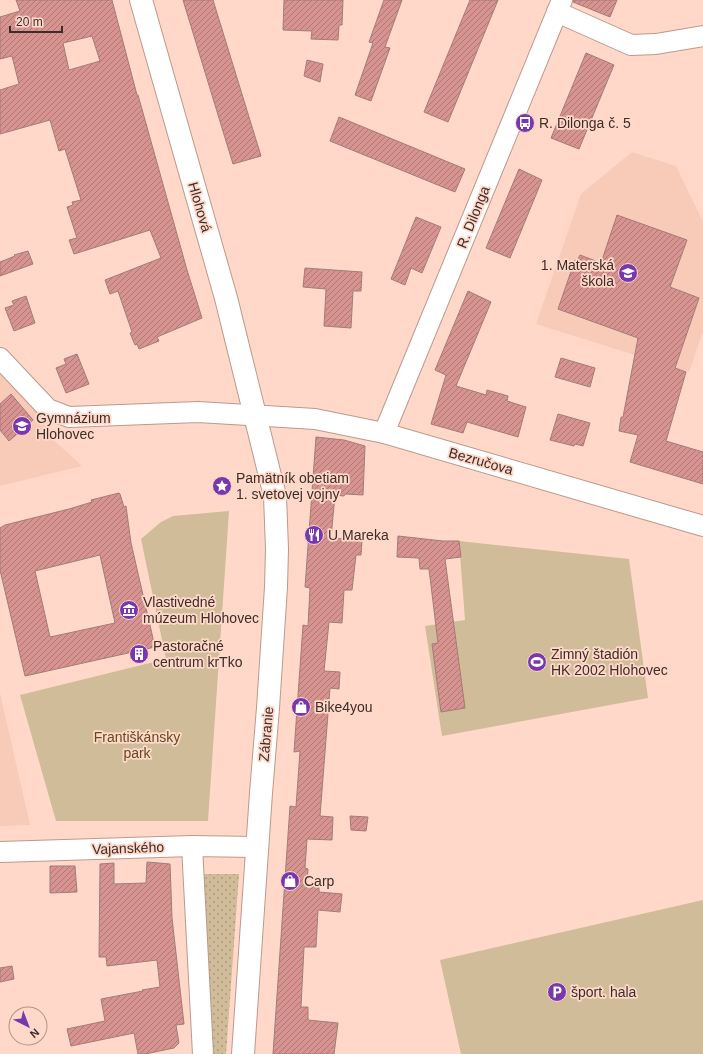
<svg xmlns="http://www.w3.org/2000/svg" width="703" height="1054" font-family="Arial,sans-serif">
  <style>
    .built { fill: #f8cab8 }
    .grass { fill: url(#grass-dots) }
    .green { fill: #d0bc99 }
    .building { fill: url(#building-hatch); stroke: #a27c79; fill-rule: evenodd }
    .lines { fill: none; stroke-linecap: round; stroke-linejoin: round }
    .street-casing { stroke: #bd998b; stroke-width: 22 }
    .secondary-casing { stroke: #bd998b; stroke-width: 24 }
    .street { stroke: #fff; stroke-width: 20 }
    .secondary { stroke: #fff; stroke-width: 22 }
    .labels { text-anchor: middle; stroke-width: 3.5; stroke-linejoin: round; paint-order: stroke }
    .poi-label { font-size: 14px; fill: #3c2d28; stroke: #ffd8c9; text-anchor: start }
    .street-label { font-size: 14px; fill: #3c2d28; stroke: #ffd8c9 }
    .park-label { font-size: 14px; fill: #614a1e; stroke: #ffd8c9 }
  </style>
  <defs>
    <pattern id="grass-dots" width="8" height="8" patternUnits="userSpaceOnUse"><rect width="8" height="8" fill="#d0bc99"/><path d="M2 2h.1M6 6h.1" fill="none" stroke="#aa997d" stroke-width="1.8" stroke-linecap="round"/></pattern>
    <pattern id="building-hatch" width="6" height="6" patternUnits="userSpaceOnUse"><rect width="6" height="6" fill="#d7938f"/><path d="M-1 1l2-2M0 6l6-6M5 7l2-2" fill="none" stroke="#b07875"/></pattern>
  </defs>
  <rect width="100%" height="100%" fill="#ffd8c9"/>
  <g class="built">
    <path d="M 632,152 L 676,166 L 703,222 L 703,332 L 689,372 L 536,324 L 581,194 Z"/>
    <path d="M 0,373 L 43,419 L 47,434 L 82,466 L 0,486 Z"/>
    <path d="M 0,693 L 30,825 L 0,826 Z"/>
  </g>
  <path class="grass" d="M 200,874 L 239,874 L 226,1054 L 208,1054 Z"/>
  <g class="green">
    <path d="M 229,511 L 208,821 L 56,821 L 20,695 L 166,659 L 141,539 L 161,522 L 173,516 Z"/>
    <path d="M 459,541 L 629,559 L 648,698 L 442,736 L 425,626 L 465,620 Z"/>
    <path d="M 703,900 L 703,1054 L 461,1054 L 440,960 Z"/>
  </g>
  <g class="building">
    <path d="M 16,0 L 112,0 L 137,95 L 138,95 L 187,270 L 202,318 L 157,337 L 159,341 L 139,349 L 137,344 L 135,345 L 130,333 L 132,332 L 118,291 L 110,294 L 105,280 L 161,258 L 150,230 L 74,254 L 69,240 L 77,238 L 67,207 L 73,205 L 72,202 L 81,200 L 65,149 L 59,151 L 50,120 L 0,134 L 0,90 L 19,84 L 12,56 L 0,59 L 0,17 L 20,11 ZM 92,36 L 100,61 L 69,70 L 63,43 Z"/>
    <path d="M 183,0 L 213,0 L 261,156 L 233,164 Z"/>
    <path d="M 284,0 L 343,0 L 342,25 L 339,25 L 338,40 L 311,39 L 312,31 L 283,30 Z"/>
    <path d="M 384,0 L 402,0 L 385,47 L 390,48 L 371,101 L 355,95 L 373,43 L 369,42 Z"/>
    <path d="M 470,0 L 498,0 L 448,122 L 424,112 Z"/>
    <path d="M 573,0 L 617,0 L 610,17 L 573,2 Z"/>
    <path d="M 586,53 L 614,65 L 579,149 L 551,138 Z"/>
    <path d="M 307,60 L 323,64 L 320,82 L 304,76 Z"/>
    <path d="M 339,117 L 465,169 L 455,192 L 330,141 Z"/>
    <path d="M 519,169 L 542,180 L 510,258 L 486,248 Z"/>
    <path d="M 617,215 L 687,240 L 670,287 L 699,298 L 675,368 L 686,372 L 666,441 L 703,452 L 703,484 L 630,462 L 638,435 L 619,431 L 621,417 L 623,417 L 638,338 L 558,309 L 575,260 L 577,261 L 580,255 L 601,263 Z"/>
    <path d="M 416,217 L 441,227 L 422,273 L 411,268 L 405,285 L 391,279 Z"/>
    <path d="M 28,251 L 33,264 L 0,276 L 0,262 L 15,256 L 14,255 Z"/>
    <path d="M 305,268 L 362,272 L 361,291 L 353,291 L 351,328 L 324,326 L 326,289 L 303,287 Z"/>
    <path d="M 468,291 L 491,302 L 456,386 L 486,395 L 487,390 L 508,396 L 507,401 L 526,407 L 518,437 L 467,422 L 463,433 L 431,424 L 446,375 L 435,370 Z"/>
    <path d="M 26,296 L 35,323 L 14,331 L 5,308 L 14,305 L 12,301 Z"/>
    <path d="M 77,354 L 89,384 L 66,393 L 56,368 L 66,364 L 64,359 Z"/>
    <path d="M 561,358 L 595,368 L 590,387 L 555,377 Z"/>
    <path d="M 11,394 L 33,420 L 9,441 L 0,430 L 0,404 Z"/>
    <path d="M 558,414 L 590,423 L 583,446 L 575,444 L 574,446 L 550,440 Z"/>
    <path d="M 316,437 L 344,440 L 365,446 L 363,495 L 345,494 L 344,496 L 335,495 L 331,538 L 362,540 L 361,555 L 356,555 L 352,590 L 344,590 L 342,623 L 329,622 L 324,671 L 340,672 L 339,689 L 330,688 L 320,816 L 333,817 L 332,840 L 307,839 L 305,868 L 308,869 L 307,885 L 319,885 L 319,892 L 342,894 L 340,912 L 318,910 L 316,947 L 304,947 L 301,1007 L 308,1007 L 308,1020 L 338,1023 L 334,1054 L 273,1054 L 290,806 L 296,807 L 300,751 L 294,752 L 303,625 L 308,626 L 310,588 L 305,587 Z"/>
    <path d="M 119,493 L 120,494 L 124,507 L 126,506 L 131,543 L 155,647 L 25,676 L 0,570 L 0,528 L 5,525 L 69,509 L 92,502 L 91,500 ZM 100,555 L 115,623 L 50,637 L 35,571 Z"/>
    <path d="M 398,536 L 443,541 L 459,541 L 461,557 L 445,559 L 465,708 L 441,712 L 432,644 L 438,643 L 429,569 L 420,569 L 419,558 L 397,557 Z"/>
    <path d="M 350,816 L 368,817 L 366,831 L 351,830 Z"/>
    <path d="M 147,862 L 170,864 L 172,918 L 184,1024 L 176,1025 L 179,1043 L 174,1048 L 145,1054 L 138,1054 L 134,1033 L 71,1046 L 67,1029 L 105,1021 L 101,999 L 143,991 L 142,990 L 160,987 L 157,960 L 107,966 L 106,957 L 99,957 L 100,864 L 114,863 L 114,884 L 146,883 Z"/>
    <path d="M 50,866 L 75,866 L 77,892 L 50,893 Z"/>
    <path d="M 12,966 L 14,979 L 0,982 L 0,968 Z"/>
  </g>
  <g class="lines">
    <g class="street-casing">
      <g id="street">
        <path d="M 557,12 L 631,45 L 656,44 L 703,36"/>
        <path d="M 0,358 L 48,409 L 69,417 L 198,412 L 315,419 L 384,433 L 703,526"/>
        <path d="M 384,433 L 562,0"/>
        <path d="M 192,846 L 203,1054"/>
        <path d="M 0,852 L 192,846 L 257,847"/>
      </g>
    </g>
    <g class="secondary-casing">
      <path id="secondary" d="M 141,0 L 226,298 L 275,496 L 277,549 L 276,587 L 268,708 L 261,793 L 243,1054"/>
    </g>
    <use href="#street" class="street"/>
    <use href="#secondary" class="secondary"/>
  </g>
  <defs>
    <g id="bus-disc" transform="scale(1)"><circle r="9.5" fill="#7838ad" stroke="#ffd8c9"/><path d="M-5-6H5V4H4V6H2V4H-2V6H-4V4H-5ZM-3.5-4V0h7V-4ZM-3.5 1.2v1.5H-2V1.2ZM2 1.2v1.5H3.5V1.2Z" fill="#fff"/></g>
    <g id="school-disc" transform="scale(1)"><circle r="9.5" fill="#7838ad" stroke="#ffd8c9"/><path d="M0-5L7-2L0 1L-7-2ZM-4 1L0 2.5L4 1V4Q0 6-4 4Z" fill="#fff"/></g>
    <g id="sight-disc" transform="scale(1)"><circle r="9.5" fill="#7838ad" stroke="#ffd8c9"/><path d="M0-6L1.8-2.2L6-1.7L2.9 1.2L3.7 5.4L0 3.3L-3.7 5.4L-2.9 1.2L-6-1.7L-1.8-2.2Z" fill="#fff"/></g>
    <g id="restaurant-disc" transform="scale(1)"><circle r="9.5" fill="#7838ad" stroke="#ffd8c9"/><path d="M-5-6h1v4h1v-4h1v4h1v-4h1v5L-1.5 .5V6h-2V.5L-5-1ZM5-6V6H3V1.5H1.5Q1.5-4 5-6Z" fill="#fff"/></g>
    <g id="museum-disc" transform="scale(1)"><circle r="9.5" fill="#7838ad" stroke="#ffd8c9"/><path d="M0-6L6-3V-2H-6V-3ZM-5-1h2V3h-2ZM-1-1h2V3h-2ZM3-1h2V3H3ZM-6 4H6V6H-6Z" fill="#fff"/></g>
    <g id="building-disc" transform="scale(1)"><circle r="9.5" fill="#7838ad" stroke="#ffd8c9"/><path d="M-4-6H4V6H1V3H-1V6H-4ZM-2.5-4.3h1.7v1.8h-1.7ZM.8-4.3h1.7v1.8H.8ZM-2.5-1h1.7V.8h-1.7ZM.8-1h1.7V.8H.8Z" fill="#fff"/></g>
    <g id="stadium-disc" transform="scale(1)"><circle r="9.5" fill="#7838ad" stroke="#ffd8c9"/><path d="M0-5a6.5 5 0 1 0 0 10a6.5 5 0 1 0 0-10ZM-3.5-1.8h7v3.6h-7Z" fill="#fff"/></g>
    <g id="shop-disc" transform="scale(1)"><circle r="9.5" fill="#7838ad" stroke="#ffd8c9"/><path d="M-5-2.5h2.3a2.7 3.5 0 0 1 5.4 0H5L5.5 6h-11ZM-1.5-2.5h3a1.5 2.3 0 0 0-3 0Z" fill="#fff"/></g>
    <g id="parking-disc" transform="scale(1)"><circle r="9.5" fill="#7838ad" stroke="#ffd8c9"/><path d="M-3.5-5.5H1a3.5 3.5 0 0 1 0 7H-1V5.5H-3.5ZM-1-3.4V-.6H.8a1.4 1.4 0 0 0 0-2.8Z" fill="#fff"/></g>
  </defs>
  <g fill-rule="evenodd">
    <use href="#bus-disc" x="525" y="123"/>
    <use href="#school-disc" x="628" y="273"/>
    <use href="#school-disc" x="22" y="426"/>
    <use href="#sight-disc" x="222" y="486"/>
    <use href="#restaurant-disc" x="314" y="535"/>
    <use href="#museum-disc" x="129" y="610"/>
    <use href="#building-disc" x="139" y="654"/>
    <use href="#stadium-disc" x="537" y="662"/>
    <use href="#shop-disc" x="301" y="707"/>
    <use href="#shop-disc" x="290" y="881"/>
    <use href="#parking-disc" x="557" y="992"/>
  </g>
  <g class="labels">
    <g class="poi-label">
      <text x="539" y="128">R. Dilonga č. 5</text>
      <text x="614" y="270" text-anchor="end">1. Materská<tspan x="614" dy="16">škola</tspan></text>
      <text x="36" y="423">Gymnázium<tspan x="36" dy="16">Hlohovec</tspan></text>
      <text x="236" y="483">Pamätník obetiam<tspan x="236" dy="16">1. svetovej vojny</tspan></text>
      <text x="328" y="540">U Mareka</text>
      <text x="143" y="607">Vlastivedné<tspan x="143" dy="16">múzeum Hlohovec</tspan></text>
      <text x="153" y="651">Pastoračné<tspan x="153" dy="16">centrum krTko</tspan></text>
      <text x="551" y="659">Zimný štadión<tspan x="551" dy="16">HK 2002 Hlohovec</tspan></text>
      <text x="315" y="712">Bike4you</text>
      <text x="304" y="886">Carp</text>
      <text x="571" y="997">šport. hala</text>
    </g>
    <g class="street-label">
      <text transform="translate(200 207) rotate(74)" y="5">Hlohová</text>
      <text transform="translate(473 217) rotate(-68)" y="5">R. Dilonga</text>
      <text transform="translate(481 461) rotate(16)" y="5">Bezručova</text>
      <text transform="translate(266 734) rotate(-85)" y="5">Zábranie</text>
      <text transform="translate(128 848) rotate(-2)" y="5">Vajanského</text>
    </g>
    <g class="park-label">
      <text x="137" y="742">Františkánsky<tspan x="137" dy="16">park</tspan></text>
    </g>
  </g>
  <g transform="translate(28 1026) rotate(138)"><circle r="19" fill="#ffd8c9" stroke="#b19489"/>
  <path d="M0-3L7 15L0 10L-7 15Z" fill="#7838ad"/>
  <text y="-6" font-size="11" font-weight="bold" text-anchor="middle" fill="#3c2d28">N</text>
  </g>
  <path d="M10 26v6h52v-6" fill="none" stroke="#3c2d28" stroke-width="2"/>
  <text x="16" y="26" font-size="12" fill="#3c2d28" stroke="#ffd8c9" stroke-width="3" paint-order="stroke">20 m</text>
</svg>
